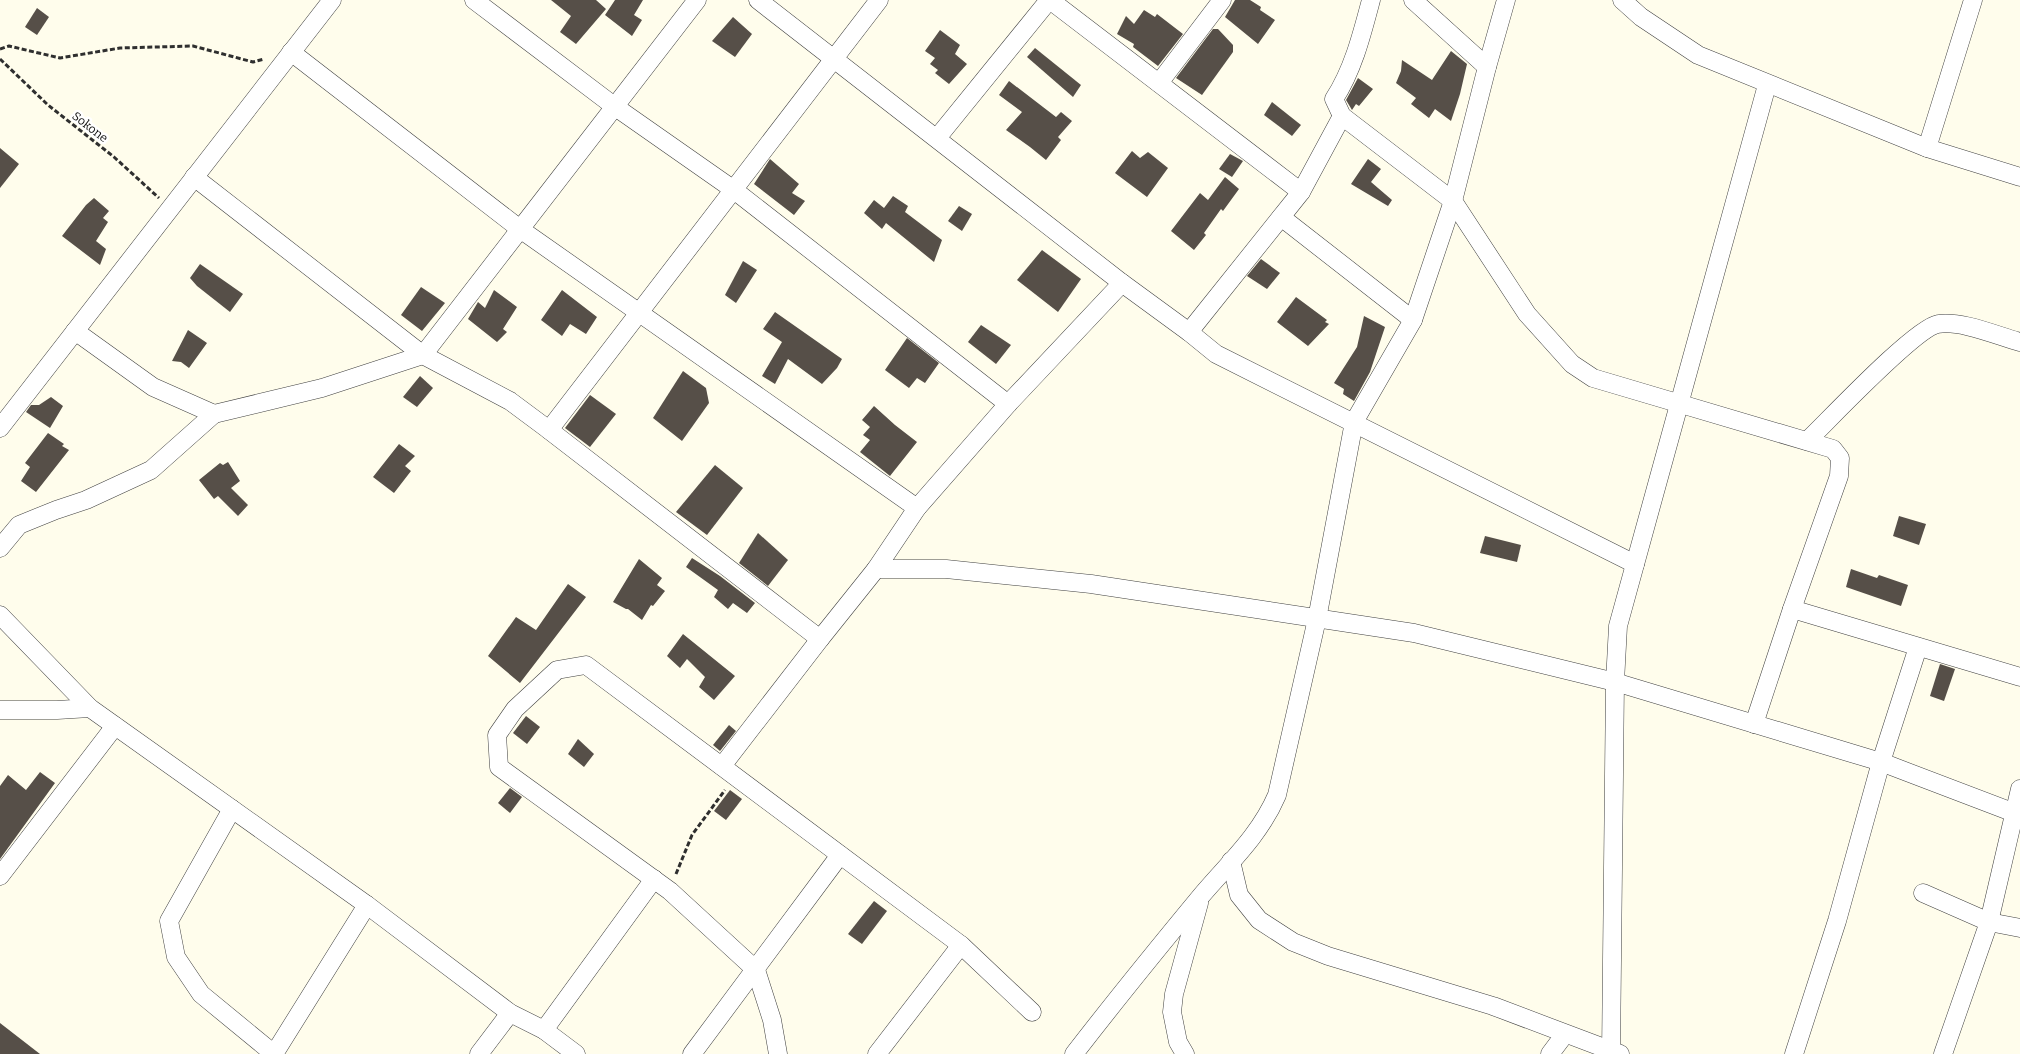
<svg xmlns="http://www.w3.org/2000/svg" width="2020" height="1054" font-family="Bitter,serif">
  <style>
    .building { fill: #564f48 }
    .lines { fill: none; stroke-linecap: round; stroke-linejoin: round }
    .minor-casing { stroke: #404040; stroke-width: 19 }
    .path { stroke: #2f2f2f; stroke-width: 3; stroke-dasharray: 5 2.5; stroke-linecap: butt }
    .minor { stroke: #fff; stroke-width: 18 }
    .labels { text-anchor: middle; stroke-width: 5; stroke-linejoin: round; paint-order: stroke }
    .street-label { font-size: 12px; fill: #0d0d0d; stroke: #fff }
  </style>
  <rect width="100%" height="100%" fill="#fffdec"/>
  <g class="building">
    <path d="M 551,0 L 596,0 L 606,9 L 576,44 L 560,32 L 571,16 Z"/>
    <path d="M 615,0 L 643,0 L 634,15 L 642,20 L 632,36 L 605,15 Z"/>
    <path d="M 1235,0 L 1250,0 L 1261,7 L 1260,10 L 1275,20 L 1258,44 L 1225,17 Z"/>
    <path d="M 37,8 L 49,17 L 37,35 L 25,27 Z"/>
    <path d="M 1144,10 L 1155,17 L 1157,14 L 1183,34 L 1158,66 L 1133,47 L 1134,44 L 1117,34 L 1126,16 L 1134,24 Z"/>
    <path d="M 733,17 L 752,34 L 735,57 L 712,41 Z"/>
    <path d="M 1213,29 L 1218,29 L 1233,45 L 1233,52 L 1202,95 L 1176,78 Z"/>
    <path d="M 940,30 L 960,45 L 955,54 L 967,64 L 949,84 L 935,73 L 938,70 L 930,64 L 935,58 L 925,51 Z"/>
    <path d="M 1035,48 L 1081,85 L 1073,97 L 1027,57 Z"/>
    <path d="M 1451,51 L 1467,64 L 1460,94 L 1451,121 L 1435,109 L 1429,118 L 1411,104 L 1416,98 L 1396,83 L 1401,71 L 1402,60 L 1432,80 Z"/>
    <path d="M 1358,78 L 1373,89 L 1359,106 L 1356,104 L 1352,110 L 1346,100 Z"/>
    <path d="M 1009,81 L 1056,117 L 1061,112 L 1072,121 L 1058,137 L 1061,140 L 1046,160 L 1030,147 L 1006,130 L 1022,112 L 999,95 Z"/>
    <path d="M 1272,102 L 1301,125 L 1292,136 L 1264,115 Z"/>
    <path d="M 0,148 L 19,164 L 0,188 Z"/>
    <path d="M 1132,151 L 1140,158 L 1148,152 L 1168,168 L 1147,197 L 1115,173 Z"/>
    <path d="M 1230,154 L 1243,161 L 1232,177 L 1219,169 Z"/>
    <path d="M 770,159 L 799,184 L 792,193 L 805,201 L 794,215 L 754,184 Z"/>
    <path d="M 1368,159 L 1381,169 L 1371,182 L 1392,200 L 1388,206 L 1351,184 Z"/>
    <path d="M 1225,177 L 1239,189 L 1223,211 L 1221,209 L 1204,233 L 1206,235 L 1194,250 L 1171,231 L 1200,193 L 1208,200 Z"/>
    <path d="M 893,196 L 908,206 L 905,212 L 942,240 L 934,262 L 886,223 L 882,229 L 864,213 L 874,200 L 884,208 Z"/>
    <path d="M 94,198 L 109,211 L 103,218 L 108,222 L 96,241 L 106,249 L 100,265 L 62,236 L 86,205 Z"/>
    <path d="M 959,206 L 972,214 L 962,231 L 948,221 Z"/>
    <path d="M 1042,250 L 1081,279 L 1058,312 L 1017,280 Z"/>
    <path d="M 1261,259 L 1280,273 L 1267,289 L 1247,276 Z"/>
    <path d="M 743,261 L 757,270 L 736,303 L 725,295 Z"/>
    <path d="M 200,264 L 243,294 L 230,312 L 197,286 L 190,278 Z"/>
    <path d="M 421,287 L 445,303 L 422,331 L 401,315 Z"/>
    <path d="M 494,290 L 517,307 L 503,329 L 507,332 L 497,342 L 468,319 L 478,302 L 485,308 Z"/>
    <path d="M 562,290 L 597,317 L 586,334 L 570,324 L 562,336 L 541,320 Z"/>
    <path d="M 1296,297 L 1327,320 L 1325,322 L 1329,324 L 1308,346 L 1277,322 Z"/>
    <path d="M 775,312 L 842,359 L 837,368 L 822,384 L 788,359 L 775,384 L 762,376 L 782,342 L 763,329 Z"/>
    <path d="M 1364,316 L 1385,327 L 1370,372 L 1354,401 L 1343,394 L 1344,389 L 1334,383 L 1357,347 Z"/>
    <path d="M 981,325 L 1011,345 L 996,364 L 968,342 Z"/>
    <path d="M 188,330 L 207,343 L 189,368 L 181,362 L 172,361 Z"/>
    <path d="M 907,338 L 939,363 L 925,383 L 917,378 L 909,388 L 885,370 Z"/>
    <path d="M 683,371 L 706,388 L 709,403 L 682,441 L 653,418 Z"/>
    <path d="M 420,376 L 433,388 L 417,407 L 403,397 Z"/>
    <path d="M 590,395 L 616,414 L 590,447 L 565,428 Z"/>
    <path d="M 51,397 L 63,406 L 50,428 L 26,412 L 31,405 L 39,405 Z"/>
    <path d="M 874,406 L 895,425 L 917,442 L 890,476 L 860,452 L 870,440 L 863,435 L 870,427 L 862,420 Z"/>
    <path d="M 48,433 L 64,444 L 62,446 L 69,450 L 36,492 L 21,481 L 30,467 L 25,463 Z"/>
    <path d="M 399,444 L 415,456 L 405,466 L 411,471 L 394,493 L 373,477 Z"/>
    <path d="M 228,462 L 240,481 L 231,488 L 248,505 L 238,516 L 218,496 L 214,499 L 199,480 L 220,463 L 223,465 Z"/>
    <path d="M 715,465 L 743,488 L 707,535 L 676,512 Z"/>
    <path d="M 1899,516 L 1926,524 L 1919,545 L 1893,536 Z"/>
    <path d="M 758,533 L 788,560 L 768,586 L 739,563 Z"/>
    <path d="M 1485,536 L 1521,545 L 1517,562 L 1480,553 Z"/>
    <path d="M 692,558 L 720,576 L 755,603 L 747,613 L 733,603 L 728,609 L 714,597 L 718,590 L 686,567 Z"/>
    <path d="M 639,559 L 662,578 L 657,585 L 665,591 L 653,606 L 651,605 L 642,620 L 628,609 L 626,609 L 613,602 Z"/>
    <path d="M 1851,569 L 1877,578 L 1879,575 L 1908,585 L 1901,606 L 1846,587 Z"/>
    <path d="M 568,584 L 586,597 L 520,683 L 488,656 L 516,617 L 536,630 Z"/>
    <path d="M 683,634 L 735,676 L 714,700 L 699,687 L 705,677 L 687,659 L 680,668 L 667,656 Z"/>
    <path d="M 1940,664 L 1955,669 L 1944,701 L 1930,696 Z"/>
    <path d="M 526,716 L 540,727 L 527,744 L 513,733 Z"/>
    <path d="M 729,725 L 736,731 L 720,751 L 713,745 Z"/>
    <path d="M 578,739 L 594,754 L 584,767 L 568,754 Z"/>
    <path d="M 40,772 L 55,783 L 0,859 L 0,786 L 8,775 L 26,790 Z"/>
    <path d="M 510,788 L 522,797 L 510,813 L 498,803 Z"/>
    <path d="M 730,790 L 742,799 L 726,820 L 714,811 Z"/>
    <path d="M 874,901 L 887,911 L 862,944 L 848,934 Z"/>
    <path d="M 0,1023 L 40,1054 L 0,1054 Z"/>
  </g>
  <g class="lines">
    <g class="minor-casing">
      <g id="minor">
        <path d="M 474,0 L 614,106 L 734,190 L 1008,404 L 1122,283"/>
        <path d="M 758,0 L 1122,283 L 1189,332 L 1216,354 L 1635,564"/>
        <path d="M 1050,0 L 1301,192"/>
        <path d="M 1371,0 C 1362,34 1353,70 1334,99 L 1342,116 L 1453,201 L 1527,314 L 1572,364 L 1593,378 L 1833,449 L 1840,458 L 1839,476 L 1792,609 L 1754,724"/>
        <path d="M 1413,0 L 1487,67"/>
        <path d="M 1622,0 L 1641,17 L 1698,55 L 1927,148 L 2020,177"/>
        <path d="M 291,52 L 520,229 L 917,508"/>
        <path d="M 1159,83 L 1222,0"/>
        <path d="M 937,138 L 1049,0"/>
        <path d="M 1927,148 L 1973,0"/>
        <path d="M 194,177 L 423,355 L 510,401 L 549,430 L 879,0"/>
        <path d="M 1281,217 L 1413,320"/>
        <path d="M 75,331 L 153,387 L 214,414 L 322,388 L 423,355 L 697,0"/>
        <path d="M 1189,332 L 1301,192 L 1342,116"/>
        <path d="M 0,428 L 332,0"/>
        <path d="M 549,430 L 820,639 L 876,569 L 946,569 L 1091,584 L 1414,633 L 1615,682 L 1881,762 L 2020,815"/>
        <path d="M 1807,441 C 1829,420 1915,328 1938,324 C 1961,320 1998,336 2020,342"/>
        <path d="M 0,548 L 19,525 L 56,510 L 86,500 L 151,470 L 214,414"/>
        <path d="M 876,569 L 917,508 L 1008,404"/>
        <path d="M 1792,609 L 2020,677"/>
        <path d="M 0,615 L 90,708 L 367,905 L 510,1013 L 544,1030 L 576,1054"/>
        <path d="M 0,710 L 57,710 L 90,708"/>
        <path d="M 722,766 L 820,639"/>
        <path d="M 232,809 L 169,921 L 176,957 L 201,994 L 274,1054"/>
        <path d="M 1231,861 L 1239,895 L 1259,920 L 1293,942 L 1328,956 L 1493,1006 L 1620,1054"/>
        <path d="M 0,876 L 115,726"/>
        <path d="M 1923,893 L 1989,922 L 2020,928"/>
        <path d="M 544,1030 L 654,879"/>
        <path d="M 274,1054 L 367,905"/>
        <path d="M 479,1054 L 510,1013"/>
        <path d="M 692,1054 L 840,855"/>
        <path d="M 778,1054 L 772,1020 L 756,970 L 670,891 L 499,767 L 497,735 L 515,709 L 557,670 L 586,665 L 961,945 L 1032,1012"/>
        <path d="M 877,1054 L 961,945"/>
        <path d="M 1074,1054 C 1115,1001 1158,948 1201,896 C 1229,863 1260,835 1277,795 L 1317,619 L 1354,422 L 1413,320 L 1453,201 L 1487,67 L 1506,0"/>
        <path d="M 1185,1054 L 1178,1042 L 1172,1012 L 1174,994 L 1199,903"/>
        <path d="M 1550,1054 L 1565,1034"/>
        <path d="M 1611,1054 L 1615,682 L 1618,626 L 1767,85"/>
        <path d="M 1794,1054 L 1837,921 L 1881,762 L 1918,647"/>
        <path d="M 1943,1054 L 1989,922 L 2020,789"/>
      </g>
    </g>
    <g class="path">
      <path d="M 0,49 L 9,46 L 60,58 L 120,48 L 193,46 L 253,62 L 264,59"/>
      <path d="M 0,59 L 48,105 L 114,157 L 159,198"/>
      <path d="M 676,874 L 692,835 L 725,790"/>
    </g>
    <use href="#minor" class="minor"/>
  </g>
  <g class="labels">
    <g class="street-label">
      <text transform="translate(90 127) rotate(38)" y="4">Sokone</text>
    </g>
  </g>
</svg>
